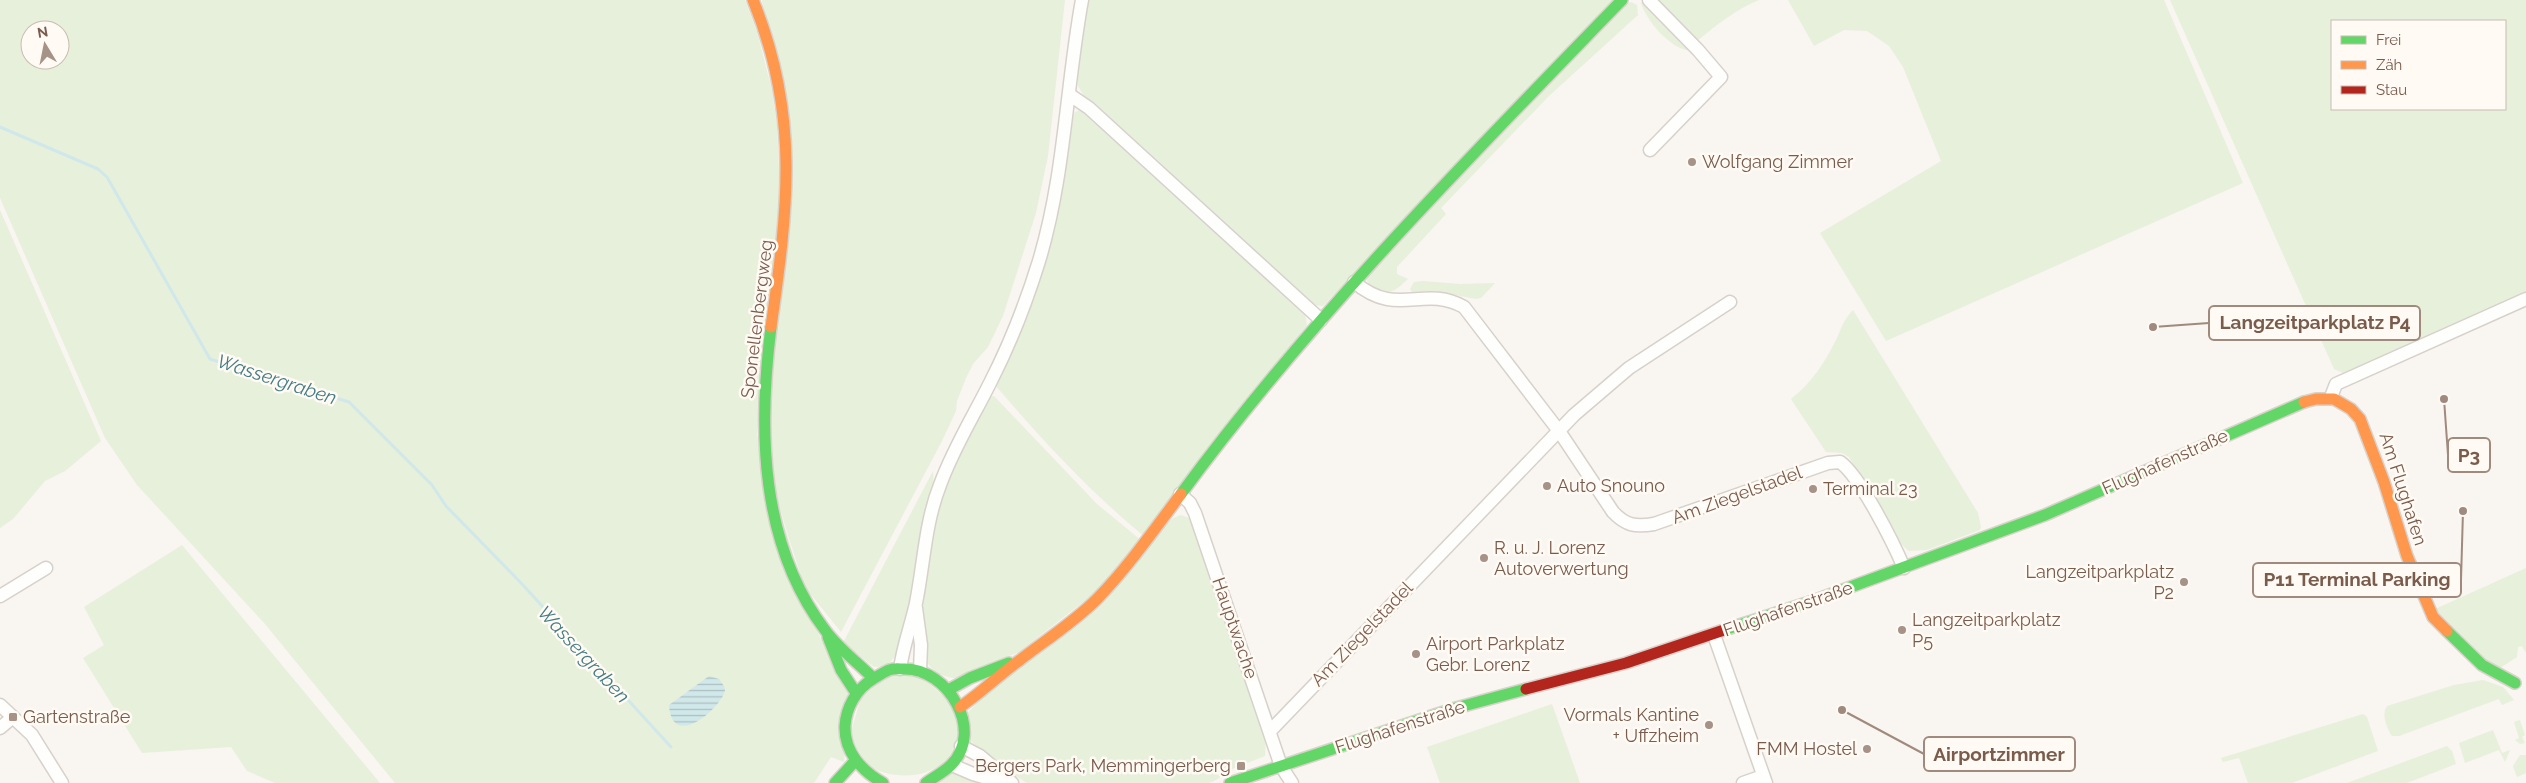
<svg xmlns="http://www.w3.org/2000/svg" width="2526" height="783" font-family="Raleway,sans-serif">
  <style>
    .grass { fill: #e7f0db; fill-rule: evenodd }
    .water { fill: url(#water-rules) }
    .lines { fill: none; stroke-linecap: round; stroke-linejoin: round }
    .stream { stroke: #d0e8ea; stroke-width: 3 }
    .street-casing { stroke: #d7d1cb; stroke-width: 15 }
    .fast-casing { stroke: #d9d2cb; stroke-width: 14 }
    .slow-casing { stroke: #d9d2cb; stroke-width: 14 }
    .jam-casing { stroke: #d9d2cb; stroke-width: 14 }
    .street { stroke: #fefefd; stroke-width: 12 }
    .fast { stroke: #63d668; stroke-width: 11 }
    .slow { stroke: #ff974d; stroke-width: 11 }
    .jam { stroke: #b3261e; stroke-width: 11 }
    .poi-dot { fill: #a69286; stroke: #fffaf3; stroke-width: 2 }
    .labels { text-anchor: middle; stroke-width: 5; stroke-linejoin: round; paint-order: stroke }
    .poi-label { font-size: 18px; fill: #7a5c4d; stroke: #fffaf3; text-anchor: start }
    .street-label { font-size: 18px; fill: #7a5c4d; stroke: #fffaf3 }
    .water-label { font-size: 19px; font-style: italic; fill: #437c86; stroke: #fffaf3 }
    .leader { fill: none; stroke: #9f8a7d; stroke-width: 2 }
    .callout-dot { fill: #9f8a7d; stroke: #fffaf3; stroke-width: 2 }
    .callout { fill: #fffaf3; stroke: #9f8a7d; stroke-width: 2 }
    .callout-label { font-size: 19px; text-anchor: middle; font-weight: bold; fill: #7a5c4d }
  </style>
  <defs>
    <pattern id="water-rules" width="6" height="5" patternUnits="userSpaceOnUse" patternTransform="scale(1.25)"><rect width="6" height="5" fill="#d0e8ea"/><path d="M0 2.5h6" fill="none" stroke="#aebfc0"/></pattern>
  </defs>
  <rect width="100%" height="100%" fill="#f9f5f0"/>
  <g class="grass">
    <path d="M 0,0 L 745,0 L 757,32 L 772,90 L 777,125 L 780,192 L 757,435 L 815,627 L 849,693 L 844,762 L 831,757 L 814,783 L 395,783 L 265,624 L 137,485 L 105,438 L 0,198 ZM 30,30 L 60,30 L 60,60 L 30,60 Z"/>
    <path d="M 762,0 L 1065,0 L 1048,156 L 1036,213 L 1003,316 L 988,347 L 973,364 L 966,378 L 957,401 L 956,411 L 942,441 L 841,632 L 804,586 L 773,487 L 770,393 L 792,205 Z"/>
    <path d="M 1089,0 L 1615,0 L 1323,306 L 1311,305 L 1084,96 L 1078,86 L 1077,72 Z"/>
    <path d="M 1656,0 L 1759,0 C 1736,9 1717,25 1697,41 Z"/>
    <path d="M 1788,0 L 2164,0 L 2243,183 L 1886,341 L 1820,233 L 1941,161 L 1903,67 L 1889,46 L 1867,31 L 1844,30 L 1814,46 Z"/>
    <path d="M 2170,0 L 2526,0 L 2526,296 L 2345,374 L 2334,369 ZM 2332,21 L 2505,21 L 2505,109 L 2332,109 Z"/>
    <path d="M 1644,1 L 1693,51 C 1672,51 1647,22 1641,3 Z"/>
    <path d="M 1631,2 L 1637,5 L 1638,15 L 1549,96 L 1441,208 L 1446,214 L 1397,267 L 1397,274 L 1408,279 C 1392,294 1391,294 1371,287 L 1367,281 L 1368,274 L 1626,4 Z"/>
    <path d="M 1081,109 L 1305,314 L 1307,325 L 1145,537 C 1089,491 1042,440 995,385 L 1057,211 L 1065,176 L 1074,113 Z"/>
    <path d="M 0,210 L 101,441 L 65,471 L 45,481 L 13,519 L 0,528 Z"/>
    <path d="M 1423,281 L 1460,284 L 1495,283 L 1481,298 L 1476,299 L 1434,291 L 1412,292 L 1410,289 L 1414,282 Z"/>
    <path d="M 1853,310 L 1978,513 L 1981,527 L 1980,530 L 1927,550 L 1909,551 L 1900,543 L 1849,457 L 1842,453 L 1826,452 L 1791,399 C 1811,384 1825,362 1836,340 C 1841,329 1844,319 1853,310 Z"/>
    <path d="M 994,396 L 1097,504 L 1142,541 L 1101,588 L 1019,652 L 955,678 C 947,678 934,673 929,665 C 914,641 924,545 933,518 C 948,475 967,437 989,397 Z"/>
    <path d="M 933,471 L 934,492 L 900,645 C 894,660 890,666 874,667 L 843,643 Z"/>
    <path d="M 1181,515 L 1189,518 L 1193,525 L 1266,736 L 1265,756 L 1227,771 L 1218,779 L 1209,783 L 1027,783 L 990,760 L 968,738 L 967,713 L 1173,518 Z"/>
    <path d="M 182,545 L 380,783 L 275,783 L 247,771 L 231,747 L 142,753 L 83,658 L 104,645 L 84,607 Z"/>
    <path d="M 2526,568 L 2526,653 L 2522,646 L 2518,647 L 2517,657 L 2500,668 L 2484,658 L 2435,609 Z"/>
    <path d="M 889,676 L 921,676 L 953,705 C 954,715 959,729 957,739 C 946,780 897,783 866,765 C 859,759 855,744 850,735 L 862,694 Z"/>
    <path d="M 2483,680 L 2503,687 L 2514,700 L 2502,705 L 2499,699 L 2399,736 L 2392,736 C 2387,728 2381,715 2387,706 L 2454,685 Z"/>
    <path d="M 1552,704 L 1580,783 L 1440,783 L 1427,747 Z"/>
    <path d="M 2363,714 L 2367,717 L 2378,751 L 2292,783 L 2248,783 L 2239,758 L 2223,762 L 2221,758 Z"/>
    <path d="M 2520,720 L 2525,735 L 2522,737 L 2525,743 L 2520,744 L 2515,740 L 2519,738 L 2514,722 Z"/>
    <path d="M 2493,730 L 2502,753 L 2510,750 L 2505,762 L 2499,750 L 2465,763 L 2459,743 Z"/>
    <path d="M 2447,746 L 2452,751 L 2456,764 L 2407,783 L 2347,783 Z"/>
    <path d="M 2520,755 L 2526,755 L 2526,773 L 2517,777 L 2513,766 Z"/>
    <path d="M 952,773 L 959,773 L 986,783 L 935,783 Z"/>
  </g>
  <path class="water" d="M 709,676 L 719,679 C 721,682 724,685 725,689 C 726,703 672,754 669,705 Z"/>
  <g class="lines">
    <path class="stream" d="M 0,127 L 98,169 L 107,177 L 210,359 L 349,402 L 432,485 L 446,506 L 522,584 L 671,747"/>
    <g class="street-casing">
      <g id="street">
        <path d="M 1649,0 L 1698,50 L 1721,77 L 1650,150"/>
        <path d="M 1070,95 L 1089,108 L 1321,320"/>
        <path d="M 1354,282 C 1398,319 1422,284 1464,307 L 1559,431 L 1613,512 C 1626,526 1636,527 1654,524 L 1828,463 L 1840,462 C 1860,476 1894,544 1904,568"/>
        <path d="M 2331,397 L 2336,384 L 2526,299"/>
        <path d="M 1180,494 L 1190,503 L 1195,513 L 1281,766 L 1292,783"/>
        <path d="M 0,596 L 46,568"/>
        <path d="M 916,608 L 921,645 L 920,671"/>
        <path d="M 1714,635 L 1766,783"/>
        <path d="M 900,669 C 903,646 911,626 916,603 C 924,563 925,523 940,485 C 953,449 973,417 990,383 C 1010,344 1026,303 1039,261 C 1065,175 1066,87 1082,0"/>
        <path d="M 0,705 L 32,735 L 62,783"/>
        <path d="M 0,728 L 13,717"/>
        <path d="M 1271,730 L 1574,415 L 1629,368 L 1730,302"/>
        <path d="M 961,746 L 980,756 L 1012,783"/>
        <path d="M 952,765 L 973,774 L 1004,783"/>
        <path d="M 1743,783 L 1763,776"/>
      </g>
    </g>
    <g class="fast-casing">
      <g id="fast">
        <path d="M 771,327 C 758,430 760,544 825,630 C 838,648 857,662 873,678"/>
        <path d="M 1181,494 C 1312,316 1468,159 1622,0"/>
        <path d="M 1724,630 L 1810,602 L 2045,515 L 2304,402"/>
        <path d="M 2447,631 L 2482,665 L 2515,683"/>
        <path d="M 828,637 L 841,670 L 856,693"/>
        <path d="M 950,689 L 970,678 L 1009,663"/>
        <path d="M 835,783 L 855,761"/>
        <path d="M 883,783 C 862,771 844,752 845,726 C 846,708 856,689 873,679 C 878,676 884,672 889,670 C 894,668 899,669 904,669 C 948,668 985,731 951,765 C 944,772 934,777 926,783"/>
        <path d="M 1230,783 L 1456,708 L 1526,689"/>
      </g>
    </g>
    <g class="slow-casing">
      <g id="slow">
        <path d="M 753,0 C 800,115 788,208 771,327"/>
        <path d="M 2304,402 L 2316,399 L 2334,399 L 2351,409 L 2360,419 L 2384,482 L 2407,556 L 2433,617 L 2447,631"/>
        <path d="M 960,707 C 981,693 999,675 1020,660 C 1046,640 1074,622 1097,599 C 1128,567 1154,530 1181,494"/>
      </g>
    </g>
    <g class="jam-casing">
      <path id="jam" d="M 1526,689 L 1626,663 L 1724,630"/>
    </g>
    <use href="#street" class="street"/>
    <use href="#fast" class="fast"/>
    <use href="#slow" class="slow"/>
    <use href="#jam" class="jam"/>
  </g>
  <g class="poi-dot">
    <circle cx="1692" cy="162" r="5"/>
    <circle cx="1547" cy="486" r="5"/>
    <circle cx="1813" cy="489" r="5"/>
    <circle cx="1484" cy="558" r="5"/>
    <circle cx="2184" cy="582" r="5"/>
    <circle cx="1902" cy="630" r="5"/>
    <circle cx="1416" cy="654" r="5"/>
    <rect x="8" y="712" width="10" height="10" rx="2.5"/>
    <circle cx="1709" cy="725" r="5"/>
    <circle cx="1867" cy="749" r="5"/>
    <rect x="1236" y="761" width="10" height="10" rx="2.5"/>
  </g>
  <g class="labels">
    <g class="poi-label">
      <text x="1702" y="168">Wolfgang Zimmer</text>
      <text x="1557" y="492">Auto Snouno</text>
      <text x="1823" y="495">Terminal 23</text>
      <text x="1494" y="554">R. u. J. Lorenz<tspan x="1494" dy="21">Autoverwertung</tspan></text>
      <text x="2174" y="578" text-anchor="end">Langzeitparkplatz<tspan x="2174" dy="21">P2</tspan></text>
      <text x="1912" y="626">Langzeitparkplatz<tspan x="1912" dy="21">P5</tspan></text>
      <text x="1426" y="650">Airport Parkplatz<tspan x="1426" dy="21">Gebr. Lorenz</tspan></text>
      <text x="1699" y="721" text-anchor="end">Vormals Kantine<tspan x="1699" dy="21">+ Uffzheim</tspan></text>
      <text x="23" y="723">Gartenstraße</text>
      <text x="1857" y="755" text-anchor="end">FMM Hostel</text>
      <text x="1231" y="772" text-anchor="end">Bergers Park, Memmingerberg</text>
    </g>
    <g class="street-label">
      <text transform="translate(757 319) rotate(-83)" y="6">Sponellenbergweg</text>
      <text transform="translate(2165 462) rotate(-24)" y="6">Flughafenstraße</text>
      <text transform="translate(2403 489) rotate(72)" y="6">Am Flughafen</text>
      <text transform="translate(1737 495) rotate(-20)" y="6">Am Ziegelstadel</text>
      <text transform="translate(1788 609) rotate(-19)" y="6">Flughafenstraße</text>
      <text transform="translate(1235 628) rotate(71)" y="6">Hauptwache</text>
      <text transform="translate(1362 634) rotate(-46)" y="6">Am Ziegelstadel</text>
      <text transform="translate(1400 727) rotate(-18)" y="6">Flughafenstraße</text>
    </g>
    <g class="water-label">
      <text transform="translate(277 379) rotate(18)" y="7">Wassergraben</text>
      <text transform="translate(584 654) rotate(47)" y="7">Wassergraben</text>
    </g>
  </g>
  <path class="leader" d="M2153 327L2209 323M2444 399L2448 455M2463 511L2461 580M1842 710L1924 754"/>
  <g class="callout-dot">
    <circle cx="2153" cy="327" r="5"/>
    <circle cx="2444" cy="399" r="5"/>
    <circle cx="2463" cy="511" r="5"/>
    <circle cx="1842" cy="710" r="5"/>
  </g>
  <g class="callout">
    <rect x="2209" y="306" width="211" height="34" rx="5"/>
    <rect x="2448" y="438" width="42" height="34" rx="5"/>
    <rect x="2253" y="563" width="208" height="34" rx="5"/>
    <rect x="1924" y="737" width="151" height="34" rx="5"/>
  </g>
  <g class="callout-label">
    <text x="2315" y="329">Langzeitparkplatz P4</text>
    <text x="2469" y="462">P3</text>
    <text x="2357" y="586">P11 Terminal Parking</text>
    <text x="1999" y="761">Airportzimmer</text>
  </g>
  <rect x="2331" y="20" width="175" height="90" fill="#fffaf3" stroke="#cabbb1"/>
  <rect x="2341" y="36" width="25" height="8" fill="#63d668" stroke="#cabbb1"/>
  <text x="2376" y="45" font-size="15" fill="#7a5c4d">Frei</text>
  <rect x="2341" y="61" width="25" height="8" fill="#ff974d" stroke="#cabbb1"/>
  <text x="2376" y="70" font-size="15" fill="#7a5c4d">Zäh</text>
  <rect x="2341" y="86" width="25" height="8" fill="#b3261e" stroke="#cabbb1"/>
  <text x="2376" y="95" font-size="15" fill="#7a5c4d">Stau</text>
  <g transform="translate(45 45) rotate(350)"><circle r="24" fill="#fffaf3" stroke="#cabbb1"/>
  <path d="M0-4L9 19L0 12L-9 19Z" fill="#a69286"/>
  <text y="-8" font-size="14" font-weight="bold" text-anchor="middle" fill="#7a5c4d">N</text>
  </g>
</svg>
